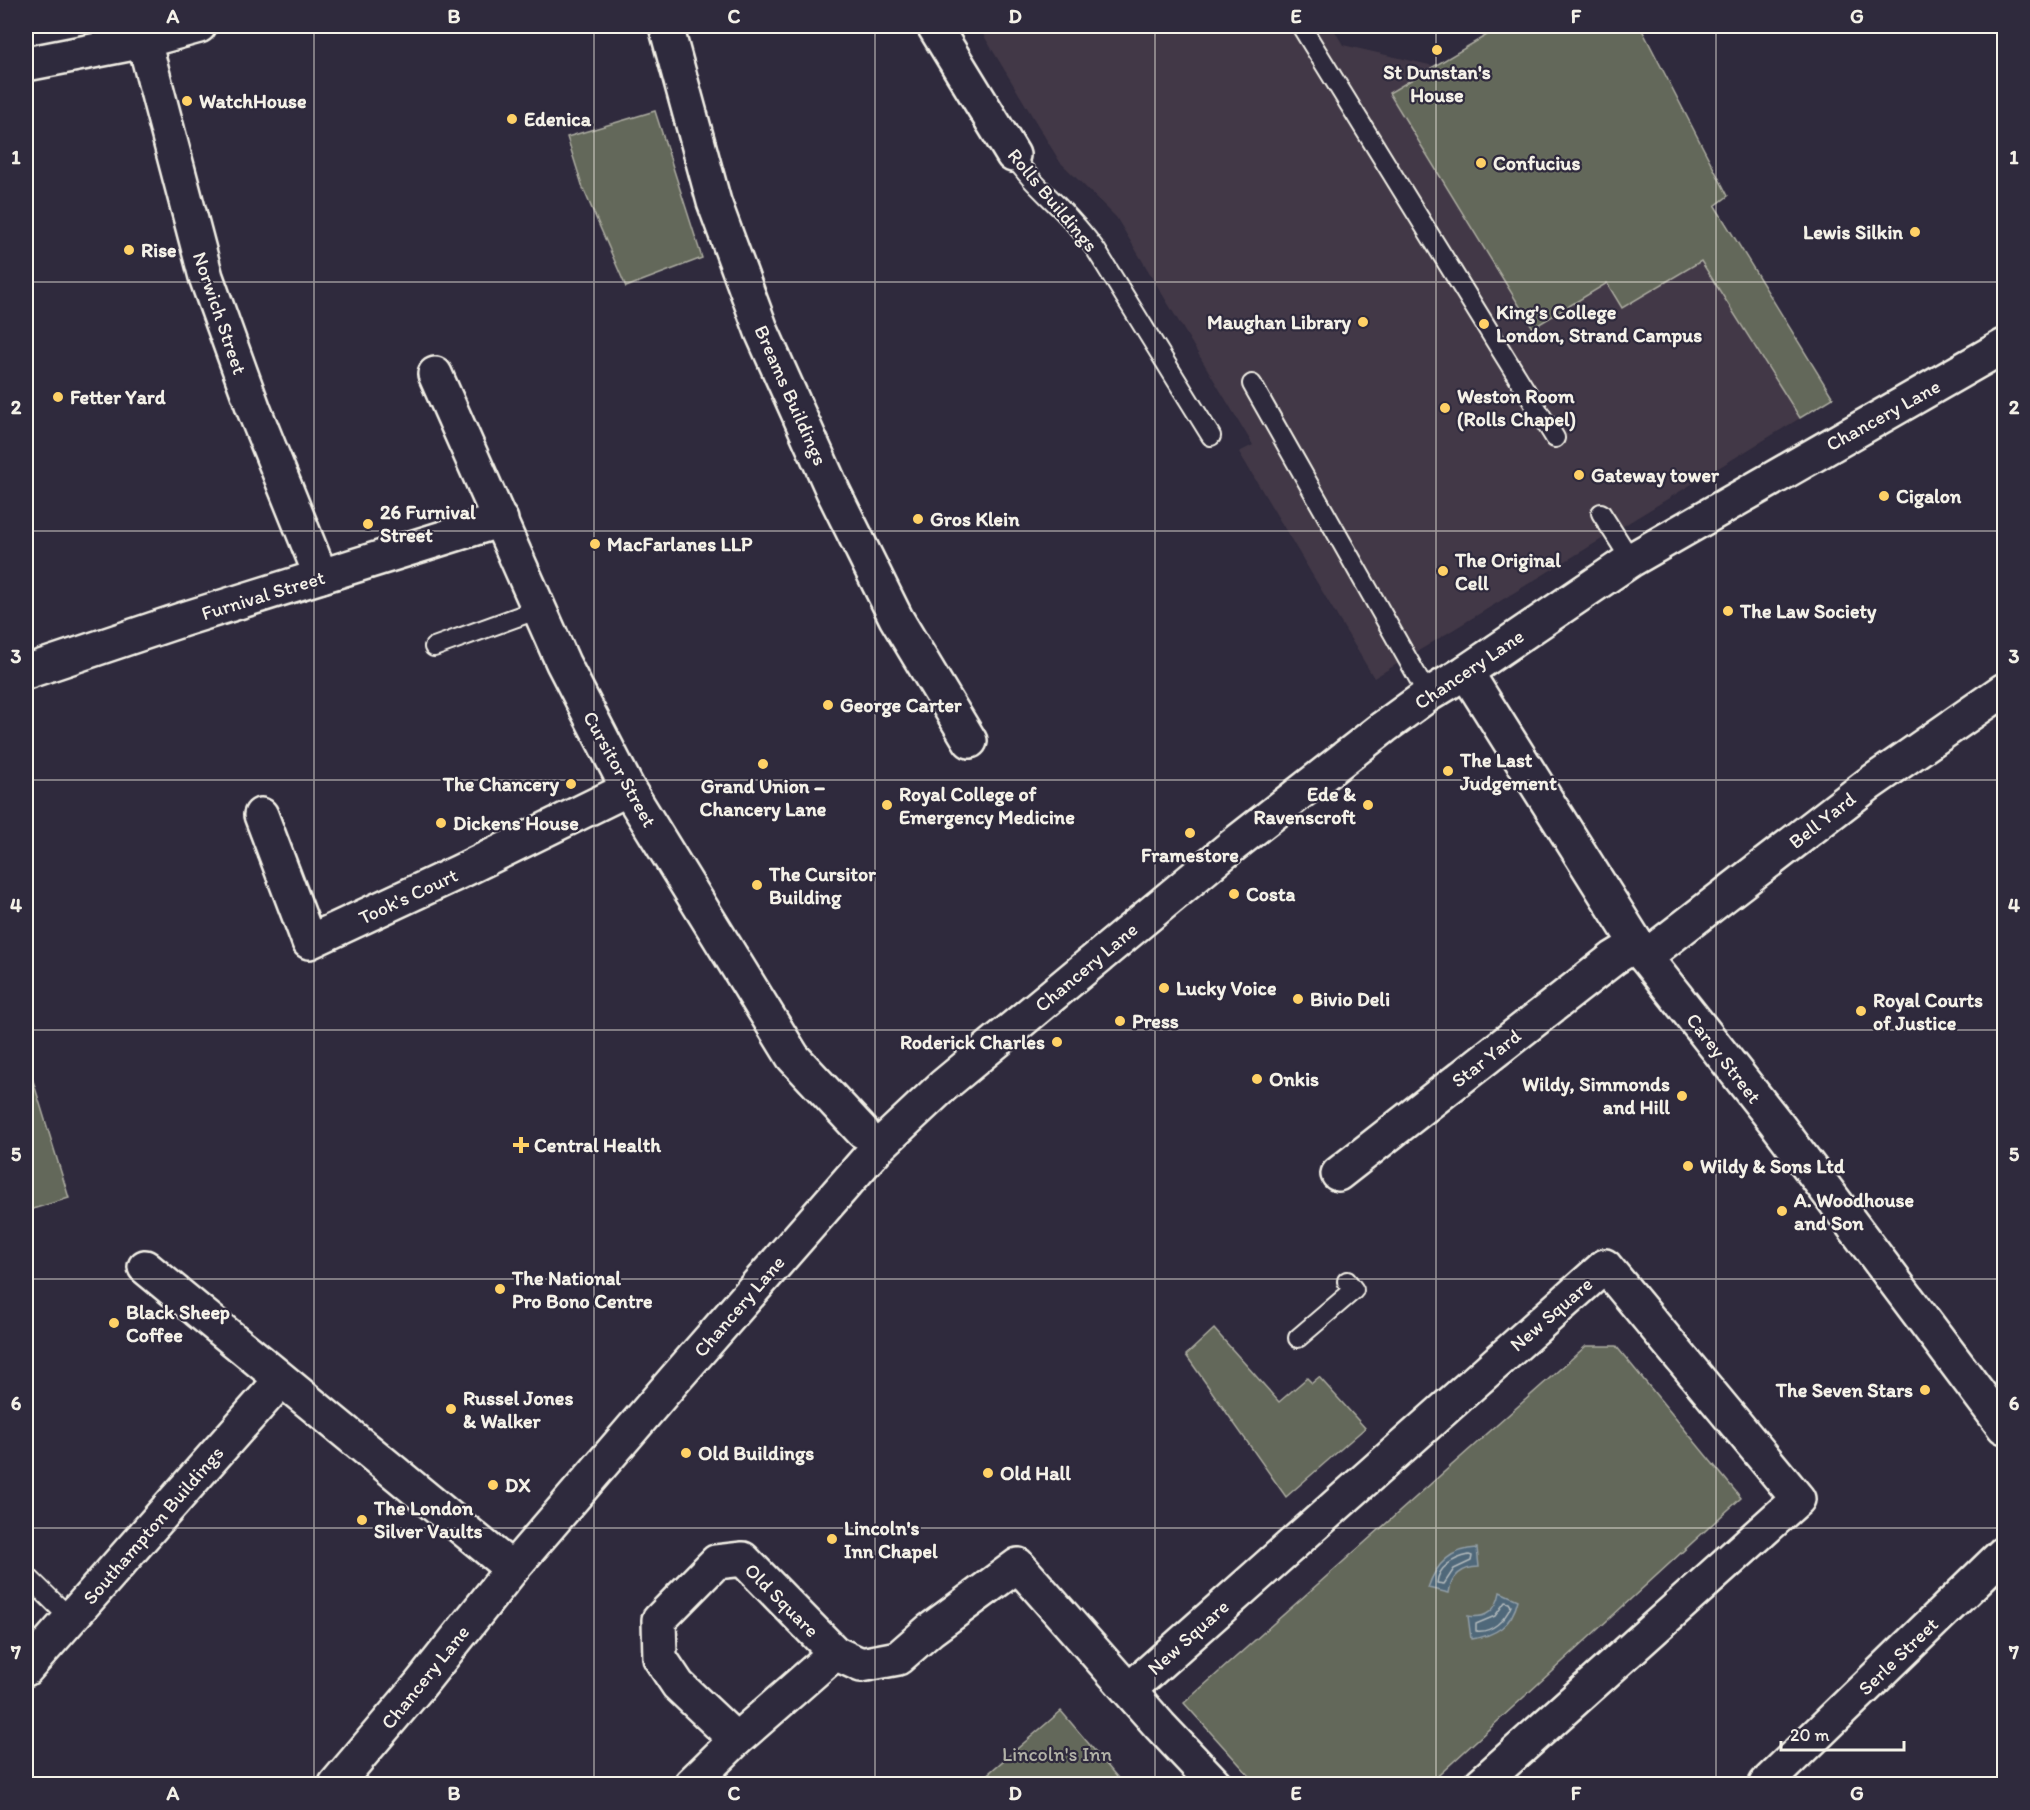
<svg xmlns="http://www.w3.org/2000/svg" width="2030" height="1810" font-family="Itim,sans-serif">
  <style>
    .built { fill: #423846 }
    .green { fill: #64685a; stroke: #acaca1; stroke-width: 1.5 }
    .water { fill: #4f677a; stroke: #919ea6; stroke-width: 1.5 }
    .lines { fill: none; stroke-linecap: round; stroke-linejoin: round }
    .shore { stroke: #b2babc; stroke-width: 1.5 }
    .lane-casing { stroke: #f4f1e8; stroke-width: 22 }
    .street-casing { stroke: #f4f1e8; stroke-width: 38 }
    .secondary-casing { stroke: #f4f1e8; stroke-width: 38 }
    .lane { stroke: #2f2a3d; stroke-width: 18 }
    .street { stroke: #2f2a3d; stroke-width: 33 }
    .secondary { stroke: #2f2a3d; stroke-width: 33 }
    .grid { fill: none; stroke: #f4f1e8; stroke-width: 1.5; stroke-opacity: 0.55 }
    .poi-dot { fill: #ffd166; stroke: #2f2a3d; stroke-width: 2 }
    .labels { text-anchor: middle; stroke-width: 4.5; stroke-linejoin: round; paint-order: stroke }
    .poi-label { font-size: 20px; font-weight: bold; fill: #f4f1e8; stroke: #2f2a3d; text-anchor: start }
    .street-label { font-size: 20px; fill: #f4f1e8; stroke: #2f2a3d }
    .park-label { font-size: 20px; fill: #b3b3a8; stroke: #2f2a3d }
    .neatline { fill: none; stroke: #f4f1e8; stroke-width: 2 }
    .grid-label { font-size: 20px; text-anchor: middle; font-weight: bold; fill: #f4f1e8 }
  </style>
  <rect width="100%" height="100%" fill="#2f2a3d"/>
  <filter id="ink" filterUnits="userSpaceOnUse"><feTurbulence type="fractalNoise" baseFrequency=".0167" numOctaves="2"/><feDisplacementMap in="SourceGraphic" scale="12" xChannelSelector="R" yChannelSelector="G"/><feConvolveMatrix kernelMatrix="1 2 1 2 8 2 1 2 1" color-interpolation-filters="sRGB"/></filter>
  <g filter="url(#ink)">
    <path class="built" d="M 978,26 L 1332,26 L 1343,45 L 1434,66 L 1469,45 L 1715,206 L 1833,398 L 1374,678 L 1239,452 L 1253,445 L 1116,217 L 1060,162 Z"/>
    <g class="green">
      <path d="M 1502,26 L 1640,26 L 1728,196 L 1715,206 L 1833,398 L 1800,418 L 1701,261 L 1622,308 L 1607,283 L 1533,328 L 1389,93 Z"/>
      <path d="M 655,111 L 702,258 L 626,287 L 583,188 L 567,137 Z"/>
      <path d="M 26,1058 L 69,1198 L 26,1211 Z"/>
      <path d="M 1214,1329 L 1279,1402 L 1307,1378 L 1312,1383 L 1319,1377 L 1365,1428 L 1286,1497 L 1186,1355 Z"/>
      <path d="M 1586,1346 L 1616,1346 L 1741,1498 L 1429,1784 L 1257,1784 L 1184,1703 Z"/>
      <path d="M 1061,1711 L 1123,1784 L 976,1784 Z"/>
    </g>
    <g class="water">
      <path d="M 1477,1548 L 1479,1567 C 1462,1567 1451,1576 1449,1593 L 1428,1588 C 1436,1563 1451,1549 1477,1548 Z"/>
      <path d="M 1500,1592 L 1518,1600 C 1512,1625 1496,1636 1471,1639 L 1468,1616 C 1486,1619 1497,1610 1500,1592 Z"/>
    </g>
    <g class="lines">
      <g class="shore">
        <path d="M 1469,1555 L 1472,1556 L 1471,1561 L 1454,1569 L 1444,1584 L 1437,1583 C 1438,1567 1454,1558 1469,1555 Z"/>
        <path d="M 1505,1602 L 1509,1603 L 1511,1606 C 1505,1620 1492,1633 1476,1631 L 1476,1624 L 1495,1616 Z"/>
      </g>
      <g class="lane-casing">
        <g id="lane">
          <path d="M 1301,26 L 1555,438"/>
          <path d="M 1013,155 C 1026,176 1042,190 1059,207 C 1073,221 1085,235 1096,250 L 1211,436"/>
          <path d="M 1252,384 L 1428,695"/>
          <path d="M 1601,513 L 1631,560"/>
          <path d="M 434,647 L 539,609"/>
          <path d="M 1298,1338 L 1354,1290 L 1347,1281"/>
          <path d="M 26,1575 L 71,1619"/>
        </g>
      </g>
      <g class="street-casing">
        <g id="street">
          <path d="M 666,26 L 714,202 L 762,332 L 833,491 L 896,618 L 970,741"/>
          <path d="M 934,26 L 1013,155"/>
          <path d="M 144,41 L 206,277 L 254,410 L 321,576"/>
          <path d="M 26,64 L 144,41 L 199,26"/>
          <path d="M 435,374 L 563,663 L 628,789 L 793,1057 L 862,1131"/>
          <path d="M 26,672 L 184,619 L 501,520"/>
          <path d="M 1466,672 L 1645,957 L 1776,1123 L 2004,1427"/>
          <path d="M 261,815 L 309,942 L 459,872 L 628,789"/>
          <path d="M 1645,957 L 1869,784 L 2004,690"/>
          <path d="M 1338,1174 L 1614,958 L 1637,944"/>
          <path d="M 145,1267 L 512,1569"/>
          <path d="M 26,1669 L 281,1380"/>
          <path d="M 1129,1690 L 1605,1266 L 1798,1499 L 1481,1784"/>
          <path d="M 736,1740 L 678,1685 L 660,1658 L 659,1620 L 716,1562 L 743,1559 L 835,1653 L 861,1665 L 898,1658 L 930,1630 L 1018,1565 L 1160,1726 L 1215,1784"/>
          <path d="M 691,1784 L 736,1740 L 835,1653"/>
          <path d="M 1766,1784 L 2004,1553"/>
        </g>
      </g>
      <g class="secondary-casing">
        <path id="secondary" d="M 336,1784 L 419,1686 L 512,1569 L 675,1379 L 877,1148 L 943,1086 L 1232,846 L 1384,727 L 1428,695 L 1466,672 L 1631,560 L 2004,346"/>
      </g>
      <use href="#lane" class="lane"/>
      <use href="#street" class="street"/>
      <use href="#secondary" class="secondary"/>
    </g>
  </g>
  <path class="grid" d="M 314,26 L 314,1784M 594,26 L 594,1784M 875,26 L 875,1784M 1155,26 L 1155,1784M 1436,26 L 1436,1784M 1716,26 L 1716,1784M 26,282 L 2004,282M 26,531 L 2004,531M 26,780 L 2004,780M 26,1030 L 2004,1030M 26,1279 L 2004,1279M 26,1528 L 2004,1528"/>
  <g class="poi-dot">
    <circle cx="1437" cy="50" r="6"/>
    <circle cx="187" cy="101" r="6"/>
    <circle cx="512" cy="119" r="6"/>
    <circle cx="1481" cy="163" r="6"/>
    <circle cx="1915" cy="232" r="6"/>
    <circle cx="129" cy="250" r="6"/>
    <circle cx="1363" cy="322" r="6"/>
    <circle cx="1484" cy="324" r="6"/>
    <circle cx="58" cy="397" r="6"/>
    <circle cx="1445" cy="408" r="6"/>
    <circle cx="1579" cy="475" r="6"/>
    <circle cx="1884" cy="496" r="6"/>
    <circle cx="918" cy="519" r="6"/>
    <circle cx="368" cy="524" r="6"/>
    <circle cx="595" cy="544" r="6"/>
    <circle cx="1443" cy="571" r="6"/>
    <circle cx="1728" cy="611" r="6"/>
    <circle cx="828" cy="705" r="6"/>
    <circle cx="763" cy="764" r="6"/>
    <circle cx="1448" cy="771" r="6"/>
    <circle cx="571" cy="784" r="6"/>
    <circle cx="887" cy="805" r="6"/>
    <circle cx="1368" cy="805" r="6"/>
    <circle cx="441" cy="823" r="6"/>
    <circle cx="1190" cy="833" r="6"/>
    <circle cx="757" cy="885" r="6"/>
    <circle cx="1234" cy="894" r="6"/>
    <circle cx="1164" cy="988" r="6"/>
    <circle cx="1298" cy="999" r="6"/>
    <circle cx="1861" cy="1011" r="6"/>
    <circle cx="1120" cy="1021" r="6"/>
    <circle cx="1057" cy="1042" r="6"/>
    <circle cx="1257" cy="1079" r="6"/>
    <circle cx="1682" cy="1096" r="6"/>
    <path d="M518 1136h6v6h6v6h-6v6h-6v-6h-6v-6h6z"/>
    <circle cx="1688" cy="1166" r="6"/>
    <circle cx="1782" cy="1211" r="6"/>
    <circle cx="500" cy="1289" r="6"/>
    <circle cx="114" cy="1323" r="6"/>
    <circle cx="1925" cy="1390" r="6"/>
    <circle cx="451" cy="1409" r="6"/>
    <circle cx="686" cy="1453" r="6"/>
    <circle cx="988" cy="1473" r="6"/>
    <circle cx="493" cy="1485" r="6"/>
    <circle cx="362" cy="1520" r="6"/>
    <circle cx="832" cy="1539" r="6"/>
  </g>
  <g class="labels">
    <g class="poi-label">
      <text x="1437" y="79" text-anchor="middle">St Dunstan's<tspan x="1437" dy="23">House</tspan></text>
      <text x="199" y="108">WatchHouse</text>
      <text x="524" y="126">Edenica</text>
      <text x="1493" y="170">Confucius</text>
      <text x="1903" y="239" text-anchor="end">Lewis Silkin</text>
      <text x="141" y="257">Rise</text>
      <text x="1496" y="319">King's College<tspan x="1496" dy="23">London, Strand Campus</tspan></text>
      <text x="1351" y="329" text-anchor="end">Maughan Library</text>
      <text x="1457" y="403">Weston Room<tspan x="1457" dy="23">(Rolls Chapel)</tspan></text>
      <text x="70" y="404">Fetter Yard</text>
      <text x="1591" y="482">Gateway tower</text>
      <text x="1896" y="503">Cigalon</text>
      <text x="380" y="519">26 Furnival<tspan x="380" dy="23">Street</tspan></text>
      <text x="930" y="526">Gros Klein</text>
      <text x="607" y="551">MacFarlanes LLP</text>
      <text x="1455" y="567">The Original<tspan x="1455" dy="23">Cell</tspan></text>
      <text x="1740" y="618">The Law Society</text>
      <text x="840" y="712">George Carter</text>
      <text x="1460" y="767">The Last<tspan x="1460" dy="23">Judgement</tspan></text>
      <text x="559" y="791" text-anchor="end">The Chancery</text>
      <text x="763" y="793" text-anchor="middle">Grand Union –<tspan x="763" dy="23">Chancery Lane</tspan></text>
      <text x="899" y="801">Royal College of<tspan x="899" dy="23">Emergency Medicine</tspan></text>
      <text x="1356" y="801" text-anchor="end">Ede &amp;<tspan x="1356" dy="23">Ravenscroft</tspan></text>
      <text x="453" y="830">Dickens House</text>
      <text x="1190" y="862" text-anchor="middle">Framestore</text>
      <text x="769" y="881">The Cursitor<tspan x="769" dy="23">Building</tspan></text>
      <text x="1246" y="901">Costa</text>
      <text x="1176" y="995">Lucky Voice</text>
      <text x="1310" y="1006">Bivio Deli</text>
      <text x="1873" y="1007">Royal Courts<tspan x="1873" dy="23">of Justice</tspan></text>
      <text x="1132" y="1028">Press</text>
      <text x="1045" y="1049" text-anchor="end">Roderick Charles</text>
      <text x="1269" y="1086">Onkis</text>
      <text x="1670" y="1091" text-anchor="end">Wildy, Simmonds<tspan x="1670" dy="23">and Hill</tspan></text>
      <text x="534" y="1152">Central Health</text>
      <text x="1700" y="1173">Wildy &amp; Sons Ltd</text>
      <text x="1794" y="1207">A. Woodhouse<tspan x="1794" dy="23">and Son</tspan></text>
      <text x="512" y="1285">The National<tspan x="512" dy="23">Pro Bono Centre</tspan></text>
      <text x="126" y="1319">Black Sheep<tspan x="126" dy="23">Coffee</tspan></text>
      <text x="1913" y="1397" text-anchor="end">The Seven Stars</text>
      <text x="463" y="1405">Russel Jones<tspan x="463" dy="23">&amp; Walker</tspan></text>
      <text x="698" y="1460">Old Buildings</text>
      <text x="1000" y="1480">Old Hall</text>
      <text x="505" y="1492">DX</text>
      <text x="374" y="1515">The London<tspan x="374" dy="23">Silver Vaults</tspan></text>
      <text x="844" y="1535">Lincoln's<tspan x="844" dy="23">Inn Chapel</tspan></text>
    </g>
    <g class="street-label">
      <text transform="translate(1053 200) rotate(50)" y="7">Rolls Buildings</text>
      <text transform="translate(220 313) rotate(71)" y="7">Norwich Street</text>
      <text transform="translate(791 395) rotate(66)" y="7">Breams Buildings</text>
      <text transform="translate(1883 415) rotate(-29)" y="7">Chancery Lane</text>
      <text transform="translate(263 595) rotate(-17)" y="7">Furnival Street</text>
      <text transform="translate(1469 669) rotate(-34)" y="7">Chancery Lane</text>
      <text transform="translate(620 769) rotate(61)" y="7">Cursitor Street</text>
      <text transform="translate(1822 820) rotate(-38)" y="7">Bell Yard</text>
      <text transform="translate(408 896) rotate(-25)" y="7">Took's Court</text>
      <text transform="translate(1086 967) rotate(-40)" y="7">Chancery Lane</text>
      <text transform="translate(1486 1058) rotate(-38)" y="7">Star Yard</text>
      <text transform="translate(1724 1058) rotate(52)" y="7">Carey Street</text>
      <text transform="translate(739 1306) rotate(-49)" y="7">Chancery Lane</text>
      <text transform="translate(1551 1314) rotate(-41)" y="7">New Square</text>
      <text transform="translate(153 1525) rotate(-49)" y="7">Southampton Buildings</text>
      <text transform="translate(782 1600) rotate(45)" y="7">Old Square</text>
      <text transform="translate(1188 1637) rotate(-42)" y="7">New Square</text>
      <text transform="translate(1898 1656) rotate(-44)" y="7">Serle Street</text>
      <text transform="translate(425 1677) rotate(-51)" y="7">Chancery Lane</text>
    </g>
    <g class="park-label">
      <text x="1057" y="1761">Lincoln's Inn</text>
    </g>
  </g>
  <rect width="2030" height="1810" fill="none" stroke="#2f2a3d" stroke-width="66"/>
  <path d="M1781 1741v9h123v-9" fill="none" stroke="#f4f1e8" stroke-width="3"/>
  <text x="1790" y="1741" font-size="18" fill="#f4f1e8" stroke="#2f2a3d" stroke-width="4.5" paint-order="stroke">20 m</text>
  <rect x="33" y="33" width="1964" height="1744" class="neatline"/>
  <g class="grid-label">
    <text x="173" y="23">A</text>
    <text x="454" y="23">B</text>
    <text x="734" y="23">C</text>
    <text x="1015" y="23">D</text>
    <text x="1296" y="23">E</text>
    <text x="1576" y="23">F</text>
    <text x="1857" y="23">G</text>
    <text x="16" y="164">1</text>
    <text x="2014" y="164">1</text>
    <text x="16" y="414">2</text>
    <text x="2014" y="414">2</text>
    <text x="16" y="663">3</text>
    <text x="2014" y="663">3</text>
    <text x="16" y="912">4</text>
    <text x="2014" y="912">4</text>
    <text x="16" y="1161">5</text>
    <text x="2014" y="1161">5</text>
    <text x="16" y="1410">6</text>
    <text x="2014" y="1410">6</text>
    <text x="16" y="1659">7</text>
    <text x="2014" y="1659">7</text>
    <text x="173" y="1800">A</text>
    <text x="454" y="1800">B</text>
    <text x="734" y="1800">C</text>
    <text x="1015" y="1800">D</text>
    <text x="1296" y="1800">E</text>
    <text x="1576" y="1800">F</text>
    <text x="1857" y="1800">G</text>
  </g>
</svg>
